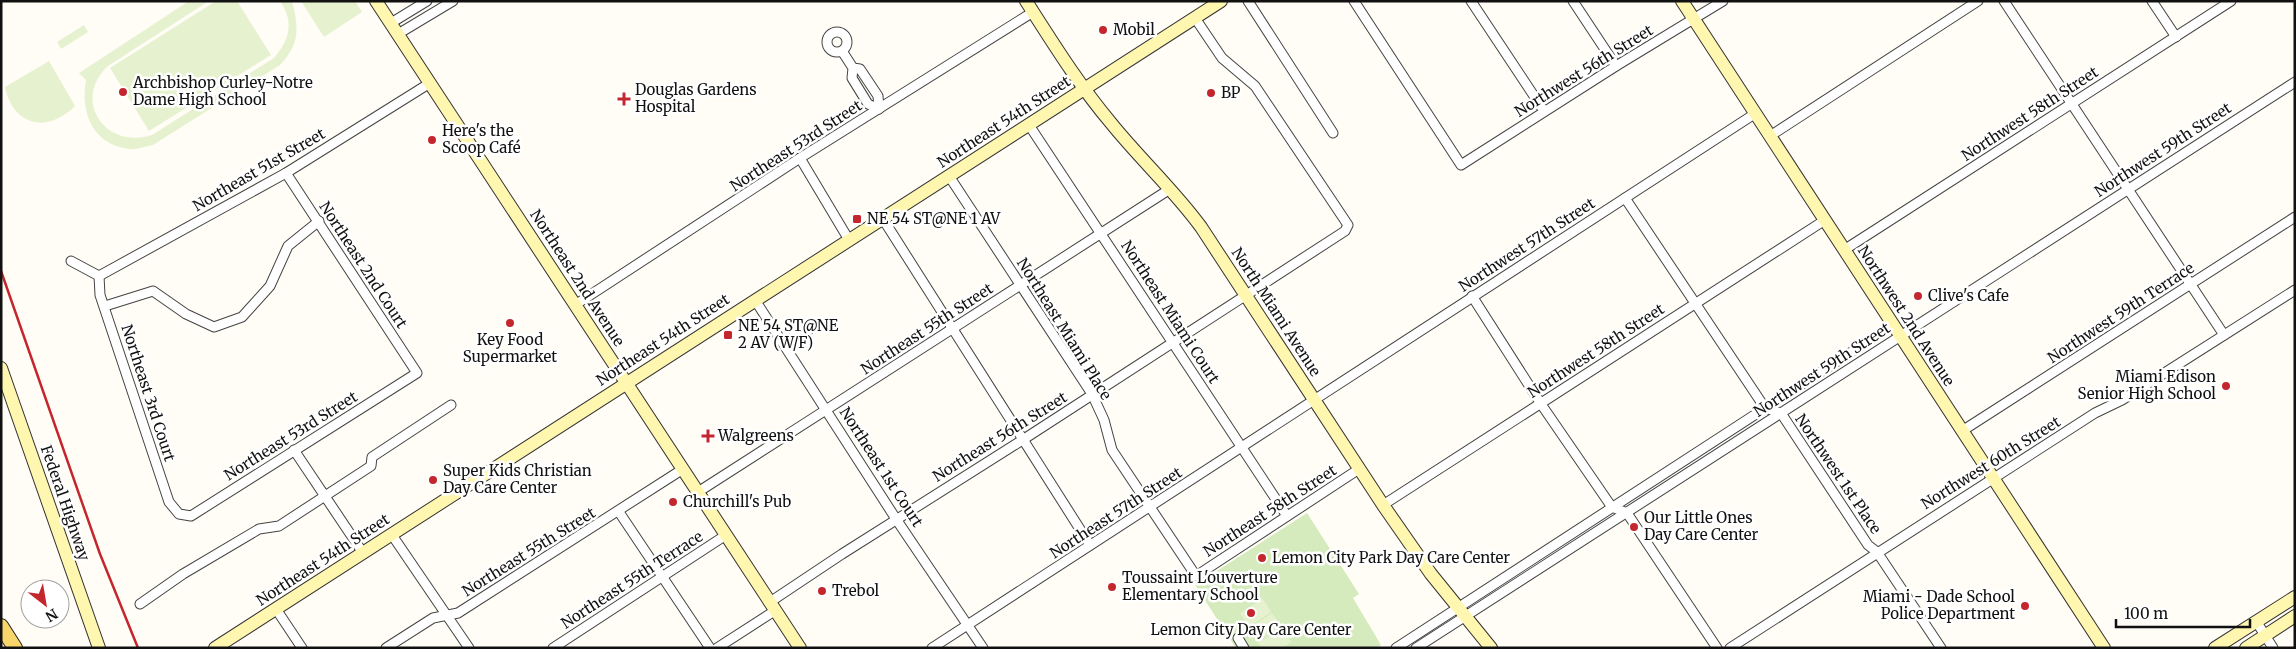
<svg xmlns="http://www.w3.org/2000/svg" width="2296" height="649" font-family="Merriweather,serif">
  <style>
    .green { fill: #d5ebbd }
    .pitch { fill: #e6f2cf }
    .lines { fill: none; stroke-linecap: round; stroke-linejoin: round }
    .street-casing { stroke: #444; stroke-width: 11 }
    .secondary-casing { stroke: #333; stroke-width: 14 }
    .primary-casing { stroke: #222; stroke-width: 16 }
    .street { stroke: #fff; stroke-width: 9 }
    .secondary { stroke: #fff6b0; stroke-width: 12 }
    .primary { stroke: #f9d66b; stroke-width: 14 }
    .rail { stroke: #c4262e; stroke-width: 2.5 }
    .poi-dot { fill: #c4262e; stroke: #fff; stroke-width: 2 }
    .labels { text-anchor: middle; stroke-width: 5; stroke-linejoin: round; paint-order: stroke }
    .poi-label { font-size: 15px; fill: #111; stroke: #fff; text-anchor: start }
    .street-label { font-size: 15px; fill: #111; stroke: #fff }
  </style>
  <rect width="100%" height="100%" fill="#fffdf5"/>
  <path class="green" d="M 1307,513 L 1359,594 L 1353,598 L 1381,645 L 1377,648 L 1236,648 L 1195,585 Z"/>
  <g class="pitch">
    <path d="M 189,1 L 209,1 L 108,66 C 72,99 104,150 152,135 L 274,58 C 289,40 295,23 280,1 L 292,1 C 299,28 300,44 280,65 L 153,145 C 146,146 137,150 130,149 C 93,145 80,113 86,80 L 79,73 Z"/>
    <path d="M 216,1 L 237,1 L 271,55 L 149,131 L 110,68 Z"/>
    <path d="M 301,1 L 355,1 L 362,12 L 324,37 Z"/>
    <path d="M 84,25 L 88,32 L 61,49 L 57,42 Z"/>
    <path d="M 49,61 L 75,106 C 47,134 13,126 5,87 Z"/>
    <path d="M 1263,599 L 1271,612 L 1249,627 L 1240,613 Z"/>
    <path d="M 1272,613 L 1281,626 L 1258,641 L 1250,628 Z"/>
    <path d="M 1282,628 L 1291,642 L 1282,648 L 1262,648 L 1258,643 Z"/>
  </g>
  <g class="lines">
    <g class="street-casing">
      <g id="street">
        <path d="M 1248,1 L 1333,133"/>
        <path d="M 1354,1 L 1461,165 L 1616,66 L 1723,1"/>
        <path d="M 1471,1 L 1544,111"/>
        <path d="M 1573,1 L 1616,66"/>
        <path d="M 2004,1 L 2224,335"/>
        <path d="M 2152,1 L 2176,37"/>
        <path d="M 391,23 L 427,1"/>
        <circle cx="837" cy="42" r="10"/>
        <path d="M 398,34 L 453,1"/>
        <path d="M 842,51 L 853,68 L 852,78 L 868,104 L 879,109 L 878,96 L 860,69 L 853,68"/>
        <path d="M 1029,125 L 1287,516"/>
        <path d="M 1770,136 L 1978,1"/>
        <path d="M 800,158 L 849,240"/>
        <path d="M 949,176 L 1092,394 L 1104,420 L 1112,450 L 1196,576 L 1359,469"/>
        <path d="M 1625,198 L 1765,408 L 1781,413 L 1868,545 L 1877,552 L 1941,648"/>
        <path d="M 883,219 L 1090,545"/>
        <path d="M 1844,250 L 2231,1"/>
        <path d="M 71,261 L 99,276"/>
        <path d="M 99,276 L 100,295 L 169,502 L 179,514 L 191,516 L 417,373 L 286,173"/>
        <path d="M 99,276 L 286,173 L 430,83"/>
        <path d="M 1472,296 L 1541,404 L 1609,503 L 1612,507 L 1627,513 L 1717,648"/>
        <path d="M 755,300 L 896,519 L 983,648"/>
        <path d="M 575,305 L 800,158 L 1033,12"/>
        <path d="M 105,306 L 153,291 L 186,314 L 214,327 L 242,317 L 270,286 L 288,246 L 319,221"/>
        <path d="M 1962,431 L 2295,217"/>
        <path d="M 294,450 L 363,553"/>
        <path d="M 698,492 L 1170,189"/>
        <path d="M 1383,505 L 1825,220"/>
        <path d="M 619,512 L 710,648"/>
        <path d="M 392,535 L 469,648"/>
        <path d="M 770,602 L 842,554 L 1024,439 L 1345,231 L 1348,225 L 1255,86 L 1222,58 L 1195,18"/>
        <path d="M 140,604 L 183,574 L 259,529 L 279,526 L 371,466 L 372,457 L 451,405"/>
        <path d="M 276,609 L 302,648"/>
        <path d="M 2256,621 L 2273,648"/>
        <path d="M 1238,638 L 1244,648"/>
        <path d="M 386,648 L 433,618 L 458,613 L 683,469"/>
        <path d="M 553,648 L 726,535"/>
        <path d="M 717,648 L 776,610"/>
        <path d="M 932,648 L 1756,113"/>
        <path d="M 1396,648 L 1893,325"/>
        <path d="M 1416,648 L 2295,82"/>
        <path d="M 1730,648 L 2095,413 L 2122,400 L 2295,290"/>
      </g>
    </g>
    <g class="secondary-casing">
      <g id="secondary">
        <path d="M 376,1 L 800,648"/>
        <path d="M 1026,1 C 1053,43 1079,85 1111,123 C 1140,159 1174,190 1201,227 L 1383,505 L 1431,574 L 1491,648"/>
        <path d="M 1682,1 L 2104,648"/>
        <path d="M 1,368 L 99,648"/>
        <path d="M 215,648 L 1221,1"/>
        <path d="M 2215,648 L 2295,597"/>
        <path d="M 2246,648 L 2295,616"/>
      </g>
    </g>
    <g class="primary-casing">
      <path id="primary" d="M 1,626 L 15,648"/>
    </g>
    <use href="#street" class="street"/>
    <use href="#secondary" class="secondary"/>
    <use href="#primary" class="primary"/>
    <path class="rail" d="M 1,271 L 100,554 L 138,648"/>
  </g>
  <g class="poi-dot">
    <circle cx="1103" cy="30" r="5"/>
    <circle cx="123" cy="92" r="5"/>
    <circle cx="1211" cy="93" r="5"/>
    <path d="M621.5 91.5h5v5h5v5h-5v5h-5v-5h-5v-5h5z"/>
    <circle cx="432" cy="140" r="5"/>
    <rect x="852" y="214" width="10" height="10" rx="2.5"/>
    <circle cx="1918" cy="296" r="5"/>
    <circle cx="510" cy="323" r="5"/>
    <rect x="723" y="330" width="10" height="10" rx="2.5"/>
    <circle cx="2226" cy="386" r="5"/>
    <path d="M705.5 428.5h5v5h5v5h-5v5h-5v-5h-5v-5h5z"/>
    <circle cx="433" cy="480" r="5"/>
    <circle cx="673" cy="502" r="5"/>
    <circle cx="1634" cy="527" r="5"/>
    <circle cx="1262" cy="558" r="5"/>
    <circle cx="1112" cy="587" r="5"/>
    <circle cx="822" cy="591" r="5"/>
    <circle cx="2025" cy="606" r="5"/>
    <circle cx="1251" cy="613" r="5"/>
  </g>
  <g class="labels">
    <g class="poi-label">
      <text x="1113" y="35">Mobil</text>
      <text x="133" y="88">Archbishop Curley-Notre<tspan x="133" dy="17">Dame High School</tspan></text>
      <text x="635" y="95">Douglas Gardens<tspan x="635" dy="17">Hospital</tspan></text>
      <text x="1221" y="98">BP</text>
      <text x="442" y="136">Here's the<tspan x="442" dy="17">Scoop Café</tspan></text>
      <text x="867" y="224">NE 54 ST@NE 1 AV</text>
      <text x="1928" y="301">Clive's Cafe</text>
      <text x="738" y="331">NE 54 ST@NE<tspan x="738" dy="17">2 AV (W/F)</tspan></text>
      <text x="510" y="345" text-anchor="middle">Key Food<tspan x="510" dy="17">Supermarket</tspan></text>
      <text x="2216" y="382" text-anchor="end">Miami Edison<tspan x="2216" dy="17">Senior High School</tspan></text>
      <text x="718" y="441">Walgreens</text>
      <text x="443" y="476">Super Kids Christian<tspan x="443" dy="17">Day Care Center</tspan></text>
      <text x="683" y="507">Churchill's Pub</text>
      <text x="1644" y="523">Our Little Ones<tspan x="1644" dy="17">Day Care Center</tspan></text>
      <text x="1272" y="563">Lemon City Park Day Care Center</text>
      <text x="1122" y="583">Toussaint L'ouverture<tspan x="1122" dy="17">Elementary School</tspan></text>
      <text x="832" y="596">Trebol</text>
      <text x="2015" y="602" text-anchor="end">Miami - Dade School<tspan x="2015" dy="17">Police Department</tspan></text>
      <text x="1251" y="635" text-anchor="middle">Lemon City Day Care Center</text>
    </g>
    <g class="street-label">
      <text transform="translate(1584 71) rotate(-32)" y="5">Northwest 56th Street</text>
      <text transform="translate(2030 114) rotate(-33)" y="5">Northwest 58th Street</text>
      <text transform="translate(1004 122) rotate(-33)" y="5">Northeast 54th Street</text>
      <text transform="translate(796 146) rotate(-33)" y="5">Northeast 53rd Street</text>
      <text transform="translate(2163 150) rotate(-33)" y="5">Northwest 59th Street</text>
      <text transform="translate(259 170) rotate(-30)" y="5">Northeast 51st Street</text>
      <text transform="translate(1527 245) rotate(-33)" y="5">Northwest 57th Street</text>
      <text transform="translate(363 265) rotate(57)" y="5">Northeast 2nd Court</text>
      <text transform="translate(577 278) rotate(57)" y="5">Northeast 2nd Avenue</text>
      <text transform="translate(1170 312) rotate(57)" y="5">Northeast Miami Court</text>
      <text transform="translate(1276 312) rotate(57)" y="5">North Miami Avenue</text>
      <text transform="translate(2121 313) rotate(-33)" y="5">Northwest 59th Terrace</text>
      <text transform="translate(1906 316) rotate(57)" y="5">Northwest 2nd Avenue</text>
      <text transform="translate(927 329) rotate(-33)" y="5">Northeast 55th Street</text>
      <text transform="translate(1064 329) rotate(58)" y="5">Northeast Miami Place</text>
      <text transform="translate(663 340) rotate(-33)" y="5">Northeast 54th Street</text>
      <text transform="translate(1596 351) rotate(-33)" y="5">Northwest 58th Street</text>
      <text transform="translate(1822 370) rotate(-33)" y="5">Northwest 59th Street</text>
      <text transform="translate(148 393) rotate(72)" y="5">Northeast 3rd Court</text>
      <text transform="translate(291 436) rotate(-32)" y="5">Northeast 53rd Street</text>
      <text transform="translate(1000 437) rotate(-32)" y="5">Northeast 56th Street</text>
      <text transform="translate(1991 463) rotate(-32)" y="5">Northwest 60th Street</text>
      <text transform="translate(881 467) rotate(57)" y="5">Northeast 1st Court</text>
      <text transform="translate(1838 474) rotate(56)" y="5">Northwest 1st Place</text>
      <text transform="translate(65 503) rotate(71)" y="5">Federal Highway</text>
      <text transform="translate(1270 511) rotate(-33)" y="5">Northeast 58th Street</text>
      <text transform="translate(1116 513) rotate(-33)" y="5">Northeast 57th Street</text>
      <text transform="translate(529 552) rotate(-32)" y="5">Northeast 55th Street</text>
      <text transform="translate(323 560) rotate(-33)" y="5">Northeast 54th Street</text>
      <text transform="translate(632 580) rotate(-33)" y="5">Northeast 55th Terrace</text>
    </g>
  </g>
  <rect width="2296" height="649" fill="none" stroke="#111111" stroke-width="5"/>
  <g transform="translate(45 604) rotate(149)"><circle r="24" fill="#ffffff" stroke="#a0a0a0"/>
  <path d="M0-4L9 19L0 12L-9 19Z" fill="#c4262e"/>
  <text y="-8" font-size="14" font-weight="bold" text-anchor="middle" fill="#111111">N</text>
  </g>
  <path d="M2116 619v8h134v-8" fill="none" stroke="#111111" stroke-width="2.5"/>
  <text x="2124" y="619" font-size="15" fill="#111111" stroke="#ffffff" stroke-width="4" paint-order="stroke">100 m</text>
</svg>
